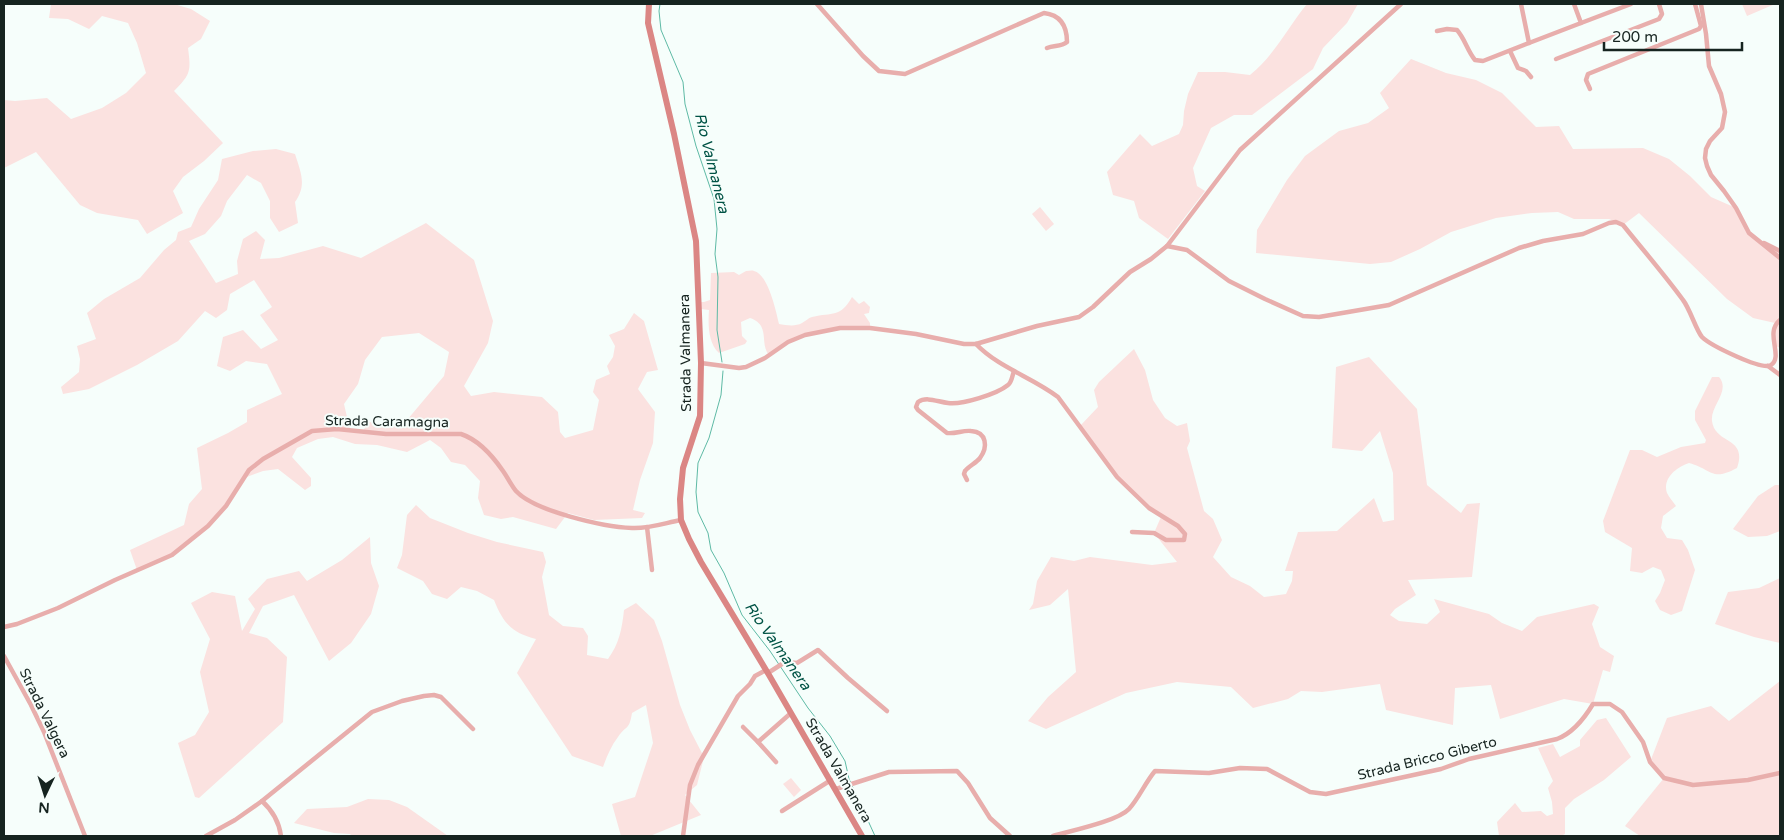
<svg xmlns="http://www.w3.org/2000/svg" width="1784" height="840" font-family="'Varela Round',sans-serif">
  <style>
    .green { fill: #fbe2e0; fill-rule: evenodd }
    .lines { fill: none; stroke-linecap: round; stroke-linejoin: round }
    .stream { stroke: #5ebaa5; stroke-width: 1 }
    .street { stroke: #e8aeac; stroke-width: 4.5 }
    .secondary { stroke: #db8684; stroke-width: 6 }
    .labels { text-anchor: middle; stroke-width: 4; stroke-linejoin: round; paint-order: stroke }
    .street-label { font-size: 14px; fill: #162420; stroke: #f6fefb }
    .water-label { font-size: 15px; font-style: italic; fill: #005345; stroke: #f6fefb }
  </style>
  <rect width="100%" height="100%" fill="#f6fefb"/>
  <g class="green">
    <path d="M 51,4 L 174,4 L 191,9 L 210,21 L 201,39 L 188,48 C 191,71 191,74 174,91 L 223,143 L 204,161 L 183,177 L 173,191 L 183,213 L 147,234 L 138,220 L 97,213 L 80,205 L 36,152 L 4,168 L 4,100 L 15,101 L 47,98 L 71,119 L 102,108 L 126,93 L 146,73 L 137,43 L 128,23 L 102,16 L 89,29 L 68,19 L 49,18 Z"/>
    <path d="M 1307,4 L 1358,4 L 1347,23 L 1323,48 L 1313,69 L 1252,115 L 1234,115 L 1211,128 L 1193,168 L 1197,186 L 1205,191 L 1168,239 L 1139,218 L 1134,201 L 1113,195 L 1107,172 L 1140,134 L 1152,146 L 1179,134 L 1183,125 L 1184,111 L 1188,94 L 1198,72 L 1225,72 L 1250,75 C 1274,56 1288,27 1307,4 Z"/>
    <path d="M 1742,4 L 1775,4 L 1747,16 Z"/>
    <path d="M 1411,59 L 1446,73 L 1476,80 L 1502,93 L 1536,127 L 1559,126 L 1573,149 L 1643,148 L 1669,159 L 1690,176 L 1711,197 L 1736,208 L 1749,233 L 1758,240 L 1780,251 L 1780,348 L 1776,346 L 1775,323 L 1753,318 L 1727,299 L 1639,213 L 1623,225 L 1609,219 L 1574,219 L 1558,212 L 1532,213 L 1496,218 L 1451,232 L 1420,249 L 1391,262 L 1370,264 L 1256,253 L 1257,230 L 1287,180 L 1305,156 L 1339,131 L 1368,123 L 1389,108 L 1380,93 Z"/>
    <path d="M 276,149 L 295,154 C 301,173 307,185 295,202 L 298,223 L 279,232 L 270,218 L 270,201 L 261,183 L 247,175 L 227,201 L 221,216 L 205,234 L 189,241 L 216,283 L 238,274 L 237,261 L 243,239 L 256,231 L 265,240 L 260,259 L 279,258 L 323,246 L 361,258 L 426,223 L 474,260 L 493,321 L 488,343 L 464,386 L 471,396 L 494,392 L 542,397 L 558,412 L 560,432 L 565,438 L 593,430 L 599,400 L 593,392 L 596,380 L 610,374 L 607,366 L 613,357 L 615,346 L 609,335 L 624,329 L 634,313 L 644,321 L 658,370 L 647,372 L 638,389 L 655,412 L 653,443 L 640,480 L 633,510 L 645,513 L 642,518 L 594,520 L 568,513 L 556,529 L 513,517 L 501,519 L 484,515 L 478,498 L 480,481 L 465,465 L 451,462 L 441,448 L 430,440 L 407,452 L 377,445 L 355,444 L 333,437 L 318,439 L 297,448 L 292,457 L 311,478 L 311,486 L 305,490 L 278,469 L 263,471 L 244,478 L 226,506 L 208,526 L 172,555 L 137,570 L 130,550 L 184,525 L 189,504 L 202,489 L 197,448 L 228,433 L 247,422 L 247,410 L 282,394 L 267,364 L 246,361 L 230,371 L 217,366 L 223,337 L 243,330 L 261,349 L 278,340 L 260,315 L 272,307 L 254,280 L 230,294 L 227,310 L 216,318 L 205,311 L 178,341 L 137,365 L 89,389 L 63,394 L 61,387 L 79,372 L 80,359 L 77,346 L 96,339 L 87,313 L 104,299 L 140,278 L 164,250 L 176,240 L 178,232 L 191,227 L 199,209 L 218,180 L 222,159 L 253,151 ZM 419,333 L 449,352 L 444,376 L 402,426 L 369,422 L 362,432 L 350,430 L 344,404 L 358,384 L 365,360 L 382,337 Z"/>
    <path d="M 1040,207 L 1054,224 L 1046,231 L 1032,214 Z"/>
    <path d="M 746,271 C 749,271 752,270 754,271 C 768,274 776,311 779,324 C 786,325 795,327 802,323 C 806,321 808,318 812,317 C 833,312 840,318 852,297 L 859,304 L 864,301 L 870,307 L 869,313 L 864,314 L 870,323 L 870,328 L 823,331 L 788,342 L 769,355 C 759,343 771,325 750,318 L 741,322 L 742,336 L 747,341 L 745,344 L 719,353 C 708,343 708,325 709,310 L 701,309 L 699,302 L 704,302 L 710,300 L 711,273 L 734,272 L 739,275 Z"/>
    <path d="M 1134,349 L 1145,370 L 1153,400 L 1165,418 L 1177,426 L 1187,423 L 1190,441 L 1187,448 L 1204,511 L 1213,519 L 1222,540 L 1213,557 L 1231,577 L 1250,586 L 1264,597 L 1286,594 L 1292,581 L 1293,571 L 1285,571 L 1298,532 L 1337,531 L 1374,498 L 1383,522 L 1394,520 L 1393,473 L 1380,431 L 1362,451 L 1332,448 L 1336,367 L 1369,357 L 1417,409 L 1427,485 L 1461,513 L 1467,504 L 1480,503 L 1472,577 L 1408,580 L 1416,595 L 1395,609 L 1390,615 L 1399,621 L 1427,624 L 1440,612 L 1434,599 L 1489,614 L 1502,623 L 1522,631 L 1537,617 L 1594,604 L 1599,607 L 1592,624 L 1600,647 L 1614,656 L 1610,672 L 1603,670 L 1593,704 L 1564,699 L 1500,719 L 1491,685 L 1455,688 L 1453,725 L 1386,710 L 1380,684 L 1322,692 L 1301,691 L 1288,699 L 1253,708 L 1231,687 L 1177,682 L 1126,693 L 1046,729 L 1028,721 L 1048,697 L 1076,672 L 1068,589 L 1050,605 L 1029,610 L 1033,604 L 1037,581 L 1051,557 L 1074,561 L 1090,557 L 1152,565 L 1177,562 L 1154,533 L 1161,517 L 1129,490 L 1080,426 L 1098,407 L 1094,390 L 1099,382 Z"/>
    <path d="M 1712,377 L 1719,377 C 1731,391 1710,406 1712,421 C 1715,445 1748,436 1737,468 C 1711,482 1712,469 1689,463 C 1677,467 1662,478 1667,493 C 1669,497 1673,502 1676,506 L 1663,516 L 1661,528 L 1667,538 L 1682,540 L 1688,550 L 1695,570 L 1682,611 L 1671,615 L 1660,610 L 1655,601 L 1660,593 L 1665,580 L 1661,570 L 1653,567 L 1642,573 L 1630,571 L 1632,548 L 1605,532 L 1603,521 L 1630,450 L 1642,450 L 1657,457 L 1681,447 L 1705,443 L 1706,440 L 1695,420 L 1695,411 Z"/>
    <path d="M 1775,485 L 1780,485 L 1780,531 L 1767,536 L 1748,537 L 1733,529 L 1758,496 Z"/>
    <path d="M 416,505 L 430,518 L 468,533 L 497,542 L 543,552 L 546,562 L 542,577 L 549,615 L 563,626 L 583,628 L 588,636 L 587,655 L 608,659 C 619,644 622,629 624,610 L 636,603 L 654,620 L 662,641 L 680,705 L 690,730 L 704,757 L 697,785 L 685,795 L 701,815 L 650,836 L 621,836 L 612,804 L 635,797 L 653,743 L 646,705 L 632,713 C 629,731 627,724 618,737 C 611,746 607,756 603,767 L 572,756 L 517,673 L 536,639 C 512,633 503,623 494,600 L 477,591 L 461,587 L 447,599 L 432,594 L 423,581 L 397,568 L 402,555 L 407,515 Z"/>
    <path d="M 370,537 L 371,563 L 379,586 L 371,614 L 351,643 L 329,661 L 294,595 L 263,606 L 249,633 L 267,638 L 287,657 L 283,722 L 199,798 L 195,797 L 178,743 L 195,735 L 209,712 L 200,672 L 210,639 L 191,603 L 212,592 L 235,596 L 242,631 L 255,609 L 248,599 L 267,579 L 299,571 L 307,581 L 342,560 Z"/>
    <path d="M 1780,578 L 1780,643 L 1754,637 L 1715,624 L 1728,592 L 1759,588 Z"/>
    <path d="M 1780,681 L 1780,836 L 1640,836 L 1625,826 L 1664,778 L 1650,762 L 1667,718 L 1711,706 L 1729,721 Z"/>
    <path d="M 1606,718 L 1631,757 L 1604,780 L 1574,799 L 1565,808 L 1565,834 L 1561,836 L 1499,836 L 1497,822 L 1515,803 L 1522,812 L 1541,811 L 1547,816 L 1553,814 L 1552,802 L 1548,788 L 1553,781 L 1538,748 L 1553,744 L 1560,757 L 1580,746 L 1580,740 L 1597,720 Z"/>
    <path d="M 791,778 L 801,790 L 794,797 L 783,784 Z"/>
    <path d="M 368,799 L 389,800 L 407,807 L 448,836 L 352,836 L 350,834 L 334,833 L 294,823 L 307,809 L 347,807 Z"/>
  </g>
  <g class="lines">
    <g class="stream">
      <path d="M 660,4 L 659,11 L 661,30 L 683,82 L 685,104 L 696,146 L 714,199 L 717,229 L 715,254 L 718,277 L 717,330 L 722,362"/>
      <path d="M 723,371 L 721,395 L 709,438 L 698,463 L 696,492 L 698,512 L 708,533 L 711,550 L 724,573 L 742,615 L 770,651 L 808,708 L 830,736 L 845,761 L 849,779 L 875,836"/>
    </g>
    <g class="street">
      <path d="M 817,4 L 863,56 L 879,71 L 905,74 L 1044,13 C 1061,15 1067,27 1067,42 C 1061,47 1054,45 1047,48"/>
      <path d="M 1521,4 L 1529,43 L 1581,23 L 1574,4"/>
      <path d="M 1701,4 L 1706,34 L 1709,66 L 1721,94 L 1725,112 L 1722,128 L 1710,141 L 1706,149 L 1705,158 L 1707,166 L 1711,175 L 1724,191 L 1736,208 L 1749,233 L 1780,258"/>
      <path d="M 1581,23 L 1631,4"/>
      <path d="M 1437,31 L 1447,29 L 1457,30 C 1465,39 1467,50 1475,60 L 1483,61 L 1529,43"/>
      <path d="M 1510,51 L 1518,68 L 1526,71 L 1531,77"/>
      <path d="M 1556,59 L 1659,19 L 1662,14 L 1659,4"/>
      <path d="M 1590,89 L 1586,80 L 1588,74 L 1699,29 L 1701,26 L 1695,4"/>
      <path d="M 1764,243 L 1780,251"/>
      <path d="M 1167,246 L 1187,250 L 1229,281 L 1265,299 L 1303,316 L 1319,317 L 1389,305 L 1519,248 L 1543,241 L 1583,234 L 1609,223 L 1616,222 L 1623,225 C 1643,250 1664,274 1683,300 C 1690,309 1696,330 1702,337 C 1710,345 1762,371 1771,365 C 1784,356 1764,333 1780,320"/>
      <path d="M 976,344 C 999,368 1032,377 1058,397 L 1117,477 L 1149,508 L 1178,526 L 1185,534 L 1184,540 L 1166,540 L 1154,533 L 1132,532"/>
      <path d="M 701,363 L 739,368 L 746,367 L 765,358 L 788,342 L 805,335 L 840,328 L 870,328 L 916,334 L 964,344 L 976,344 L 1037,326 L 1079,317 L 1093,307 L 1130,272 L 1151,259 L 1167,246 L 1240,150 L 1401,4"/>
      <path d="M 1768,366 L 1780,375"/>
      <path d="M 967,480 L 964,474 L 965,471 C 969,466 976,463 980,458 C 988,447 987,432 971,431 C 963,430 956,434 947,433 L 918,410 L 916,407 L 918,402 C 927,396 938,402 948,403 C 962,405 997,394 1008,385 C 1012,382 1012,376 1014,371"/>
      <path d="M 647,527 L 652,570"/>
      <path d="M 4,627 L 17,624 L 58,608 L 115,580 L 172,555 L 208,526 L 226,506 L 249,470 L 263,459 L 312,431 L 337,429 L 386,434 L 461,434 C 479,440 492,455 503,471 C 508,478 511,485 516,491 C 534,511 604,527 632,528 C 648,529 665,523 681,520"/>
      <path d="M 4,656 L 31,705 L 44,732 L 85,836"/>
      <path d="M 768,673 L 785,662 L 797,663 L 818,650 L 848,678 L 887,711"/>
      <path d="M 743,727 L 758,742"/>
      <path d="M 776,762 L 758,742 L 791,713"/>
      <path d="M 836,789 L 889,772 L 957,771 L 968,783 L 990,818 L 1010,836"/>
      <path d="M 262,801 L 372,712 L 402,701 L 424,696 L 434,695 L 441,697 L 473,729"/>
      <path d="M 782,811 L 831,780"/>
      <path d="M 206,836 L 235,820 L 262,801 C 273,811 279,821 281,836"/>
      <path d="M 683,836 L 690,785 L 698,765 L 738,696 L 750,684 L 755,676 L 766,670"/>
      <path d="M 1053,836 C 1070,831 1118,821 1129,809 C 1139,798 1145,783 1155,771 L 1209,773 L 1240,768 L 1267,769 L 1310,792 L 1326,794 L 1441,769 L 1469,759 L 1557,739 C 1573,733 1584,719 1593,704 L 1610,704 L 1622,712 L 1643,742 L 1650,762 L 1664,778 L 1693,785 L 1748,780 L 1780,773"/>
    </g>
    <path class="secondary" d="M 649,4 L 648,23 L 674,134 L 696,241 L 701,363 L 700,416 L 683,468 L 680,499 L 681,520 L 689,539 L 701,562 L 769,675 L 862,836"/>
  </g>
  <g class="labels">
    <g class="street-label">
      <text transform="translate(685 353) rotate(-91)" y="5">Strada Valmanera</text>
      <text transform="translate(387 421) rotate(1)" y="5">Strada Caramagna</text>
      <text transform="translate(45 713) rotate(64)" y="5">Strada Valgera</text>
      <text transform="translate(1427 758) rotate(-14)" y="5">Strada Bricco Giberto</text>
      <text transform="translate(839 770) rotate(60)" y="5">Strada Valmanera</text>
    </g>
    <g class="water-label">
      <text transform="translate(712 163) rotate(76)" y="5">Rio Valmanera</text>
      <text transform="translate(778 646) rotate(55)" y="5">Rio Valmanera</text>
    </g>
  </g>
  <rect width="1784" height="840" fill="none" stroke="#162420" stroke-width="10"/>
  <g transform="translate(45 795) rotate(184)" stroke="#f6fefb" stroke-width="4" paint-order="stroke">
  <path d="M0-4L9 19L0 12L-9 19Z" fill="#162420"/>
  <text y="-8" font-size="14" font-weight="bold" text-anchor="middle" fill="#162420">N</text>
  </g>
  <path d="M1604 42v8h138v-8" fill="none" stroke="#162420" stroke-width="2.5"/>
  <text x="1612" y="42" font-size="15" fill="#162420" stroke="#f6fefb" stroke-width="4" paint-order="stroke">200 m</text>
</svg>
